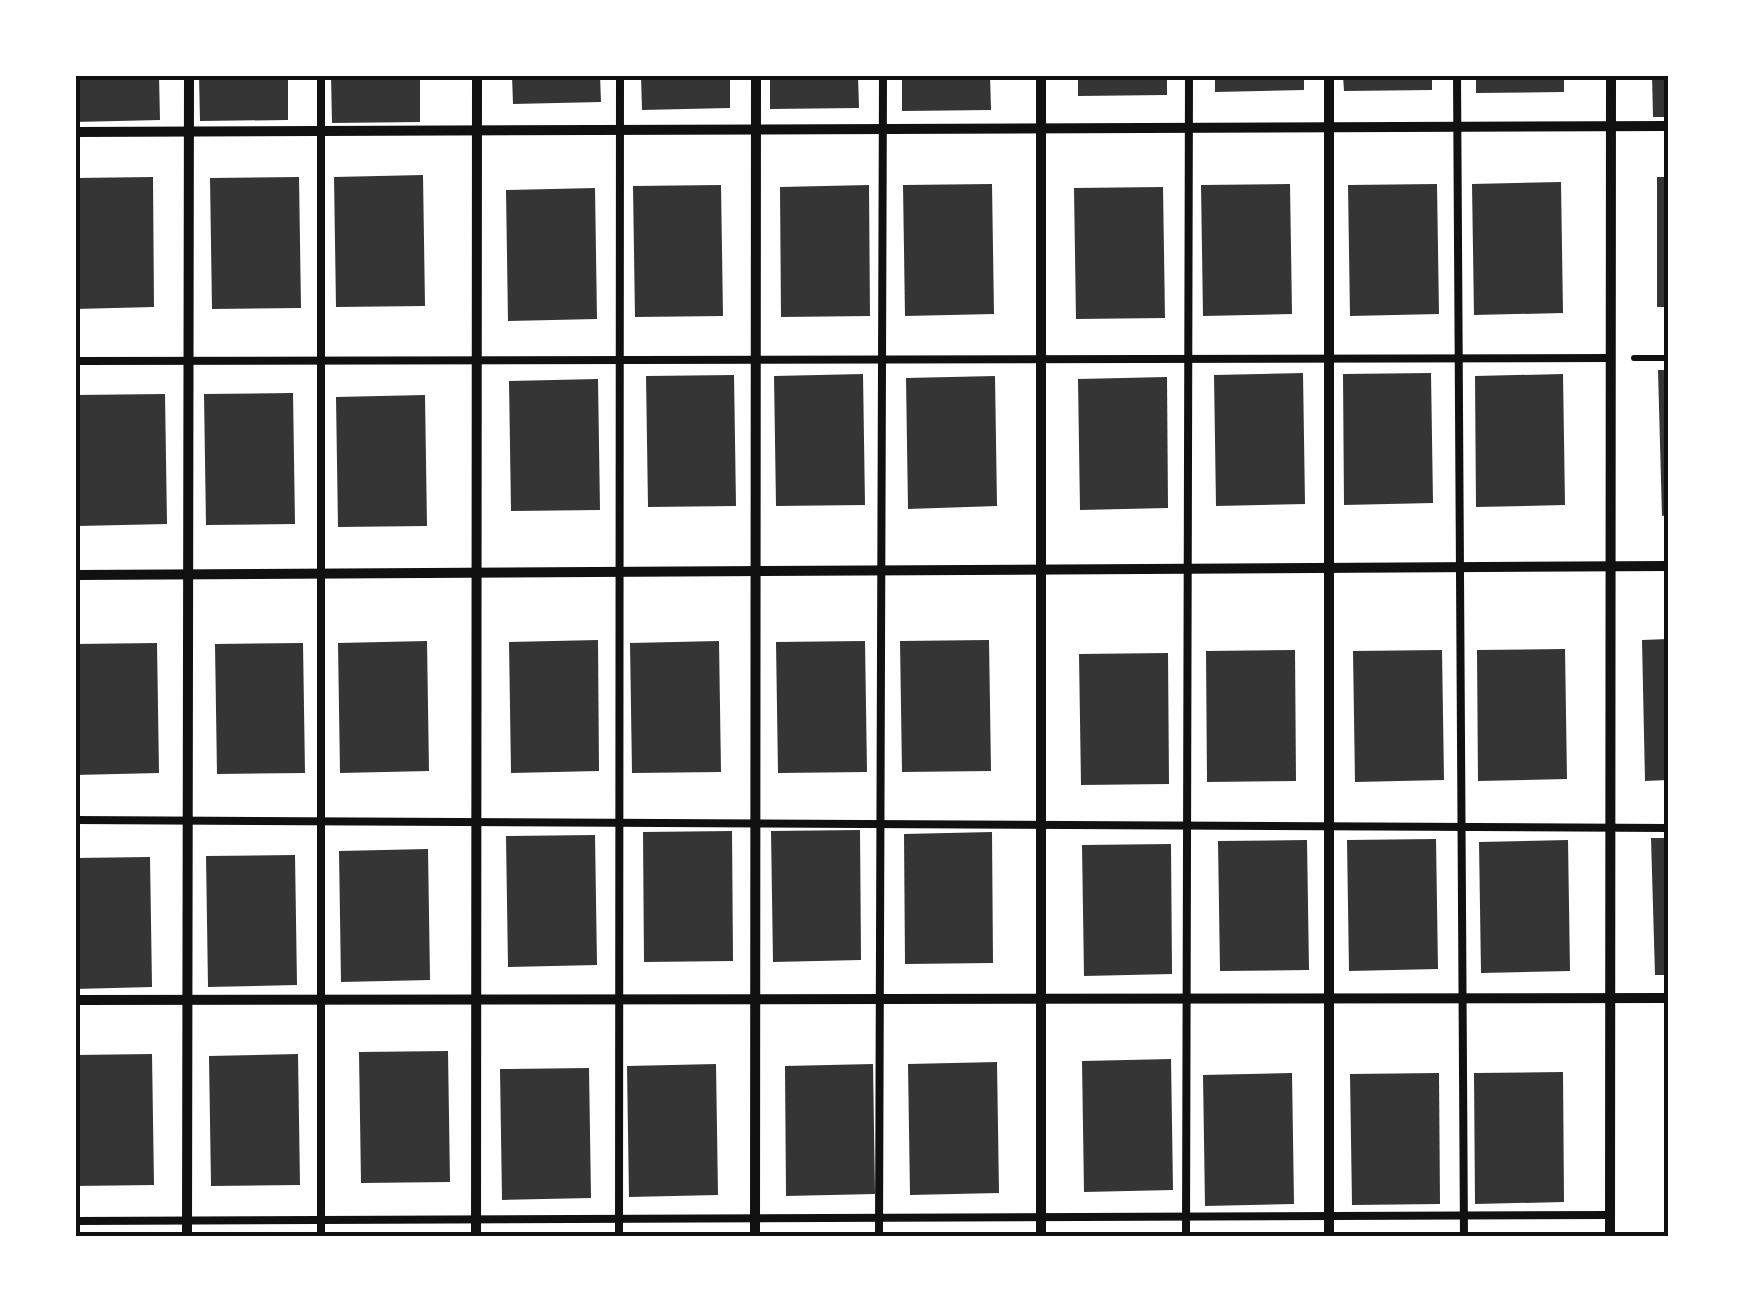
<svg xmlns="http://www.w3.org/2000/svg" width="1743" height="1312" font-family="Montserrat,sans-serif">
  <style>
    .building { fill: #353535 }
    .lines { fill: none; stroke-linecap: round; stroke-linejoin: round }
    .path { stroke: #111; stroke-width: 6 }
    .service { stroke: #111; stroke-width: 8 }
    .minor { stroke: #111; stroke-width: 10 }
    .neatline { fill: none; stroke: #111; stroke-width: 4 }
  </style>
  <rect width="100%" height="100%" fill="#fff"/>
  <g class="building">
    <path d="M 75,75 L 159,75 L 160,120 L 75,122 Z"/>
    <path d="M 199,75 L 288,75 L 288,120 L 200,121 Z"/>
    <path d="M 331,75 L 420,75 L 420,122 L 332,123 Z"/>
    <path d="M 512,75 L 600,75 L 601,102 L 513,104 Z"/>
    <path d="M 641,75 L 730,75 L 730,108 L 642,110 Z"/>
    <path d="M 770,75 L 858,75 L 859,108 L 770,109 Z"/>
    <path d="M 902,75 L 990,75 L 991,110 L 902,111 Z"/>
    <path d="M 1078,75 L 1167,75 L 1167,95 L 1078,96 Z"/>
    <path d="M 1215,75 L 1304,75 L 1304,90 L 1215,92 Z"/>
    <path d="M 1343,75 L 1432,75 L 1432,90 L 1344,91 Z"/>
    <path d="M 1476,75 L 1564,75 L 1564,92 L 1476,93 Z"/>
    <path d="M 1652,75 L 1668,75 L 1668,117 L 1653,117 Z"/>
    <path d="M 423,175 L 425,306 L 336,307 L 334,177 Z"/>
    <path d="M 153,177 L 154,307 L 75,309 L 75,178 Z"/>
    <path d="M 299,177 L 301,308 L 212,309 L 210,178 Z"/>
    <rect x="1657" y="177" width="11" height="130"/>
    <path d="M 1561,182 L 1563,313 L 1474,315 L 1472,184 Z"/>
    <path d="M 992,184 L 994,314 L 905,316 L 903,185 Z"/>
    <path d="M 1290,184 L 1292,314 L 1203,316 L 1201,185 Z"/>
    <path d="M 1437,184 L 1439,314 L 1350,316 L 1348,185 Z"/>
    <path d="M 721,185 L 723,316 L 635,317 L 633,186 Z"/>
    <path d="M 869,185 L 870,316 L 781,317 L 780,187 Z"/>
    <path d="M 1163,187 L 1165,318 L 1076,319 L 1074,188 Z"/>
    <path d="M 595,188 L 597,319 L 508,321 L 506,190 Z"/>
    <path d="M 1658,370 L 1668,370 L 1668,515 L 1662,516 Z"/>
    <path d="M 1303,373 L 1305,504 L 1216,506 L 1214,375 Z"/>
    <path d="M 1431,373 L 1433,503 L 1344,505 L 1343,374 Z"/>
    <path d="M 863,374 L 865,505 L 776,506 L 774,376 Z"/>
    <path d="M 1563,374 L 1565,505 L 1476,507 L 1475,376 Z"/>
    <path d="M 734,375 L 736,506 L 648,507 L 646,376 Z"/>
    <path d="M 995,376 L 997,506 L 908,509 L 906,378 Z"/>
    <path d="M 1167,377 L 1168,508 L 1080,510 L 1078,379 Z"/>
    <path d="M 598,379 L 600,510 L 511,511 L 509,381 Z"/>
    <path d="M 293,393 L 295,524 L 206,525 L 204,394 Z"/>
    <path d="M 165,394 L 167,524 L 78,526 L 76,395 Z"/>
    <path d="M 425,395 L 427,526 L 338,527 L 336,397 Z"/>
    <path d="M 1668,639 L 1668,780 L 1645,781 L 1642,640 Z"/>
    <path d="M 598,640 L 599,771 L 511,773 L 509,642 Z"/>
    <path d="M 989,640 L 991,771 L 902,772 L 900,641 Z"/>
    <path d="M 427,641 L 429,771 L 340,773 L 338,643 Z"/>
    <path d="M 719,641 L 721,772 L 632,773 L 630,643 Z"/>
    <path d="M 865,641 L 867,772 L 778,773 L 776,642 Z"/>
    <path d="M 157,643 L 159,773 L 75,775 L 75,644 Z"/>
    <path d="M 303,643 L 305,773 L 217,774 L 215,644 Z"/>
    <path d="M 1565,649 L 1567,779 L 1478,781 L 1477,650 Z"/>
    <path d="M 1295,650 L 1296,781 L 1207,782 L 1206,651 Z"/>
    <path d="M 1442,650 L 1444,780 L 1355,782 L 1353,651 Z"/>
    <path d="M 1168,653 L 1169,784 L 1081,785 L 1079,654 Z"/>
    <path d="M 860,830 L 861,960 L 773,962 L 771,831 Z"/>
    <path d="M 732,831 L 733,961 L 644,962 L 643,832 Z"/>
    <path d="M 992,832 L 993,963 L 905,964 L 904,834 Z"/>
    <path d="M 595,835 L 597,965 L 508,967 L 506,836 Z"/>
    <path d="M 1651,838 L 1668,838 L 1668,975 L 1655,975 Z"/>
    <path d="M 1436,839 L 1438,969 L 1349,971 L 1347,840 Z"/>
    <path d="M 1307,840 L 1309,970 L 1220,971 L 1218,841 Z"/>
    <path d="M 1568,840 L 1570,971 L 1481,973 L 1479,842 Z"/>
    <path d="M 1171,844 L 1172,974 L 1084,976 L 1082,845 Z"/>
    <path d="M 428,849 L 430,980 L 341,982 L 339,851 Z"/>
    <path d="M 295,855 L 297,985 L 208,987 L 206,856 Z"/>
    <path d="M 150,857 L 152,987 L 75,989 L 75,858 Z"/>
    <path d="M 448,1051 L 450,1182 L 361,1183 L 359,1052 Z"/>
    <path d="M 152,1054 L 154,1185 L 75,1186 L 75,1055 Z"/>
    <path d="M 298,1054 L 300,1185 L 211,1186 L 209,1056 Z"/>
    <path d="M 1171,1059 L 1173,1190 L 1084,1192 L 1082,1061 Z"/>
    <path d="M 997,1062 L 999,1193 L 910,1195 L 908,1064 Z"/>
    <path d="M 716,1064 L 718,1195 L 629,1197 L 627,1066 Z"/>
    <path d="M 873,1064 L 875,1194 L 786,1196 L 785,1066 Z"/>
    <path d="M 589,1068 L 591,1198 L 502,1200 L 500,1069 Z"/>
    <path d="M 1563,1072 L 1564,1202 L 1475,1204 L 1474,1073 Z"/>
    <path d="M 1292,1073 L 1294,1204 L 1205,1206 L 1203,1075 Z"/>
    <path d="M 1439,1073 L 1440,1204 L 1352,1205 L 1350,1074 Z"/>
  </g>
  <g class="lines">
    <path class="path" d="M 1634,358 L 1668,358"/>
    <g class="service">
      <path d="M 321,75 L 321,1237"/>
      <path d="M 1457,75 L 1464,1237"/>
      <path d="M 75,361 L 1611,358"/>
      <path d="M 75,820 L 1668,828"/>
      <path d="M 75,1221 L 1609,1215"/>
      <path d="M 619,1237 L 620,75"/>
      <path d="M 879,1237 L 883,75"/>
      <path d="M 1186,1237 L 1189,75"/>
    </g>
    <g class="minor">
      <path d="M 75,132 L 1668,126"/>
      <path d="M 75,575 L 1668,566"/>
      <path d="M 75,1000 L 1668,998"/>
      <path d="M 187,1237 L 189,75"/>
      <path d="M 476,1237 L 477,75"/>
      <path d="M 755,1237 L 756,75"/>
      <path d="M 1041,1237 L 1041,75"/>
      <path d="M 1329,1237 L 1329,75"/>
      <path d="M 1610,1237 L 1611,75"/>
    </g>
  </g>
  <rect width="1743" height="1312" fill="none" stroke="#ffffff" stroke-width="155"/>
  <rect x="78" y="78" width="1588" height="1156" class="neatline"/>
</svg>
